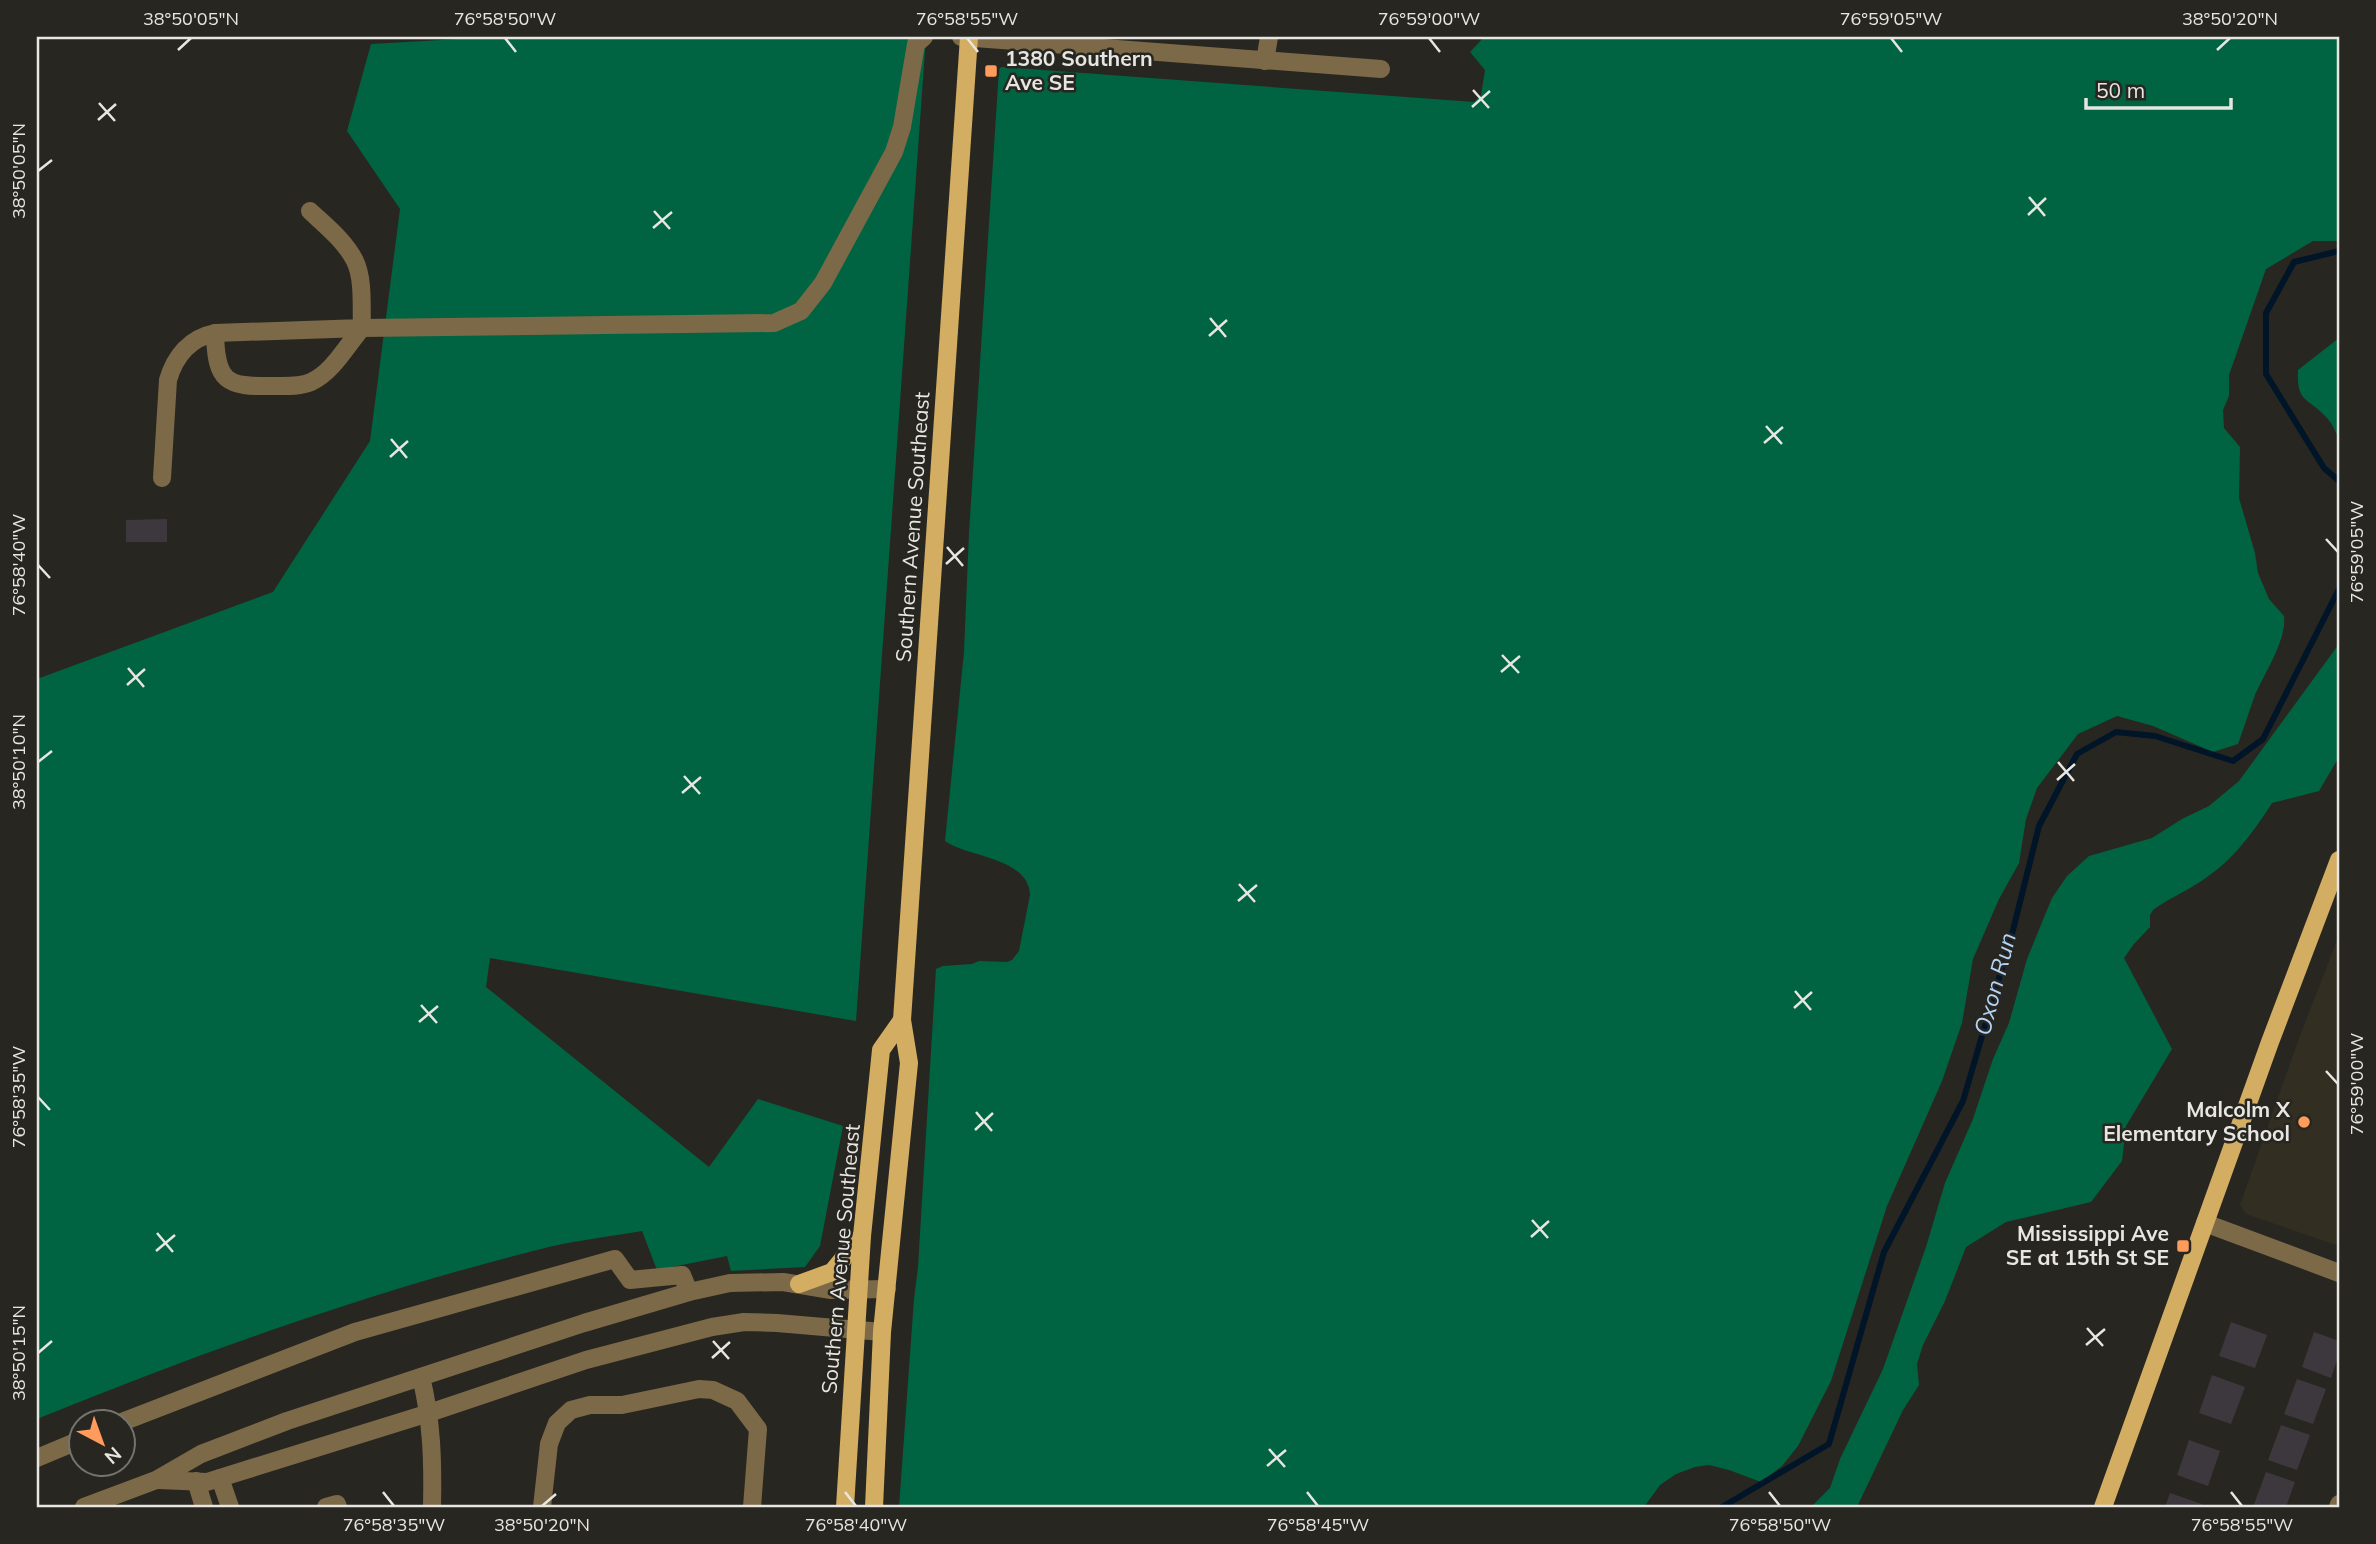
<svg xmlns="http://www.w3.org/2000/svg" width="2376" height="1544" font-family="Mulish,sans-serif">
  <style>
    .built { fill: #322e22 }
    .forest { fill: #006442 }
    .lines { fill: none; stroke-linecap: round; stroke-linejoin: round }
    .stream { stroke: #011529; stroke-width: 6 }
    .building { fill: #3c383e }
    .minor { stroke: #7c6947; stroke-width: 18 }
    .major { stroke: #d3ad61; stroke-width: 18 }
    .ticks { fill: none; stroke: #e7e6e2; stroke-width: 2.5 }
    .poi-dot { fill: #ff9b5b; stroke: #282620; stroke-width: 2.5 }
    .labels { text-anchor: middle; stroke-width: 5; stroke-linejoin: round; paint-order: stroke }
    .poi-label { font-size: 21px; font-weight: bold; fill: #e7e6e2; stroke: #282620; text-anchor: end }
    .street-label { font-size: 21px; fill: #e7e6e2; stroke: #282620 }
    .water-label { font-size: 23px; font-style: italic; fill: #b3d5f8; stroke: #282620 }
    .neatline { fill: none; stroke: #e7e6e2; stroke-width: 2.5 }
    .ticks-label { font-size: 18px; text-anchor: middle; fill: #e7e6e2 }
  </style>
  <rect width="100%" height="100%" fill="#282620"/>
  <path class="built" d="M 2339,935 L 2339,1246 L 2246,1214 L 2240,1205 L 2298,1041 Z"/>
  <g class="forest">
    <path d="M 494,37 L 926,37 L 856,1021 L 490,958 L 486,987 L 709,1167 L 758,1099 L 843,1126 L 820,1246 L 805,1267 L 731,1271 L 727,1256 L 657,1270 L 642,1231 C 607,1237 571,1241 537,1250 C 366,1293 200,1353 37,1419 L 37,679 L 273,592 L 370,441 L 400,209 L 347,131 L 371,44 Z"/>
    <path d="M 1484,37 L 2339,37 L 2339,241 L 2313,241 L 2266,269 L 2229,375 L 2229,396 L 2223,410 L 2224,428 L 2240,447 L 2239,498 L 2255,553 L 2258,573 L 2269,599 L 2284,616 C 2287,640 2264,674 2255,695 C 2249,711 2244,728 2238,744 L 2213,752 L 2153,726 L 2117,716 L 2078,734 L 2037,788 L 2026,819 L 2019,863 L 1999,899 L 1973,959 L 1962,1023 L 1942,1081 L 1887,1206 L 1831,1381 L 1798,1446 L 1782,1466 L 1761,1482 L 1729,1470 L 1709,1465 L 1695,1467 L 1676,1474 L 1660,1485 L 1644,1507 L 899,1507 L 914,1299 L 918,1267 L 936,969 L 943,966 L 972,964 L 979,961 L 1007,962 L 1012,960 L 1019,951 L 1030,895 C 1029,857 966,857 945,841 L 964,652 L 969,533 L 999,69 L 1001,67 L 1474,102 L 1481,95 L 1485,70 L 1470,52 Z"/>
    <path d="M 2339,338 L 2339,439 C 2336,433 2333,425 2328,419 C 2309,397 2296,404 2298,370 Z"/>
    <path d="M 2339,644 L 2339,757 L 2319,791 L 2272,803 C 2251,836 2229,865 2195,885 C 2181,894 2166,900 2153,910 L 2150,915 L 2150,927 L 2134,944 L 2124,958 L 2172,1049 L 2126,1126 L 2122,1161 L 2091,1202 L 2006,1222 L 1966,1247 L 1945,1301 L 1923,1345 L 1917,1364 L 1919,1385 L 1903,1410 L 1857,1507 L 1811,1507 L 1830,1488 L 1840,1459 L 1883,1369 L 1926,1247 L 1945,1183 L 1973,1119 L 1993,1059 L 2009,1023 L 2027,959 L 2052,898 L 2067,876 L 2089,856 L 2152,838 L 2182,819 L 2209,806 L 2239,781 Z"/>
  </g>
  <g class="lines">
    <g class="stream">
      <path d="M 2339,251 L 2294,262 L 2266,313 L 2266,374 L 2324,468 L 2339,481"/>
      <path d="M 1722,1507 L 1829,1444 L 1884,1252 L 1963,1101 L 2013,930 L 2039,826 L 2077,754 L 2116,732 L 2155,736 L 2233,761 L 2263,739 L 2339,589"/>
    </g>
  </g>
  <g class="building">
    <path d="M 167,519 L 167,542 L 126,542 L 126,520 Z"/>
    <path d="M 2231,1322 L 2267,1335 L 2255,1368 L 2219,1356 Z"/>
    <path d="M 2314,1332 L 2339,1341 L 2339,1354 L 2331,1378 L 2302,1367 Z"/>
    <path d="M 2212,1375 L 2245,1387 L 2231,1424 L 2199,1413 Z"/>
    <path d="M 2297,1379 L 2326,1389 L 2313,1424 L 2284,1414 Z"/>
    <path d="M 2281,1425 L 2310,1435 L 2297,1470 L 2268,1460 Z"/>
    <path d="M 2189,1440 L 2220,1451 L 2208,1486 L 2177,1475 Z"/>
    <path d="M 2266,1472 L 2295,1482 L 2286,1507 L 2253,1507 Z"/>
    <path d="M 2170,1493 L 2202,1504 L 2200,1507 L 2165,1507 Z"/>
  </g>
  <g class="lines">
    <g class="minor">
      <path d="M 961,37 L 1381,69"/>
      <path d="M 1265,61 L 1269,37"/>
      <path d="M 215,333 C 216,382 226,387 273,386 C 284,386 300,387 311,382 C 333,372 347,345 362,328 L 774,323 L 801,311 L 823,283 L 894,152 L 902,127 L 916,44 L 924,37"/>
      <path d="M 162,478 L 168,380 C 175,356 190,338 215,333 L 362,328 C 361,307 364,280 355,261 C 345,241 326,226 310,211"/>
      <path d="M 2205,1223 L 2339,1273"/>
      <path d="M 421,1377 C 432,1422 433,1461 432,1507"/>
      <path d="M 122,1422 L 355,1332 L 615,1259 L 630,1280 L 682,1275 L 689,1292"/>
      <path d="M 37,1458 L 80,1440"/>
      <path d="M 220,1478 L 230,1507"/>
      <path d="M 158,1480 L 207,1482 L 429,1413 L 586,1360 L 712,1327 L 744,1322 L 777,1323 L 882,1332"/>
      <path d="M 196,1481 L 204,1507"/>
      <path d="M 84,1507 L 156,1480 L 201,1454 L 287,1421 L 584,1323 L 689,1292 L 730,1283 L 783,1282 L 831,1290 L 887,1289"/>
      <path d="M 326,1507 L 337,1504 L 338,1507"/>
      <path d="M 542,1507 L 549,1444 L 557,1423 L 571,1410 L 590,1405 L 622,1405 L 699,1389 L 713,1390 L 737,1401 L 758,1429 L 752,1507"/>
      <path d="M 2338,1507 L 2339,1504"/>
    </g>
    <g class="major">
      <path d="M 799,1284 L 832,1272 L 862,1236"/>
      <path d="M 845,1507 L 862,1236 L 881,1050 L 902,1020"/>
      <path d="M 874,1507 L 882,1332 L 909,1063 L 902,1020 L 969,37"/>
      <path d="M 2103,1507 L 2270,1042 L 2339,860"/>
    </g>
  </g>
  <path class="ticks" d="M 505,38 L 516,52M 967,38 L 978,52M 1429,38 L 1440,52M 1891,38 L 1902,52M 178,50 L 191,38M 2217,50 L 2230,38M 1473,90 L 1489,108M 99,103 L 115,121M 1472,107 L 1490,91M 98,120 L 116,104M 38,171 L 52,160M 2029,197 L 2045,216M 654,211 L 670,229M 2028,215 L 2046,198M 653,228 L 672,212M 1210,318 L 1226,337M 1209,336 L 1227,320M 1766,426 L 1782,444M 391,439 L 407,458M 1764,443 L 1783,427M 390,457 L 408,441M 2326,539 L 2338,552M 947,547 L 963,566M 946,564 L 964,548M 38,565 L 50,578M 1502,655 L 1519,673M 128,668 L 144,687M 1501,672 L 1520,656M 127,685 L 145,669M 38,762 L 52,751M 2058,762 L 2074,781M 684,776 L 700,794M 2057,780 L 2075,764M 682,793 L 701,777M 1239,884 L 1255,902M 1238,901 L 1257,885M 1795,991 L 1811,1010M 421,1005 L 437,1023M 1794,1008 L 1812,992M 419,1022 L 438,1006M 2326,1071 L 2338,1084M 38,1097 L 50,1110M 976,1112 L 992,1131M 975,1130 L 993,1113M 1532,1220 L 1548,1238M 157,1233 L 173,1252M 1531,1237 L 1549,1221M 156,1251 L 175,1235M 2087,1328 L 2103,1346M 713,1341 L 729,1359M 2086,1345 L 2105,1329M 38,1353 L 52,1341M 712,1358 L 730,1342M 1269,1449 L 1285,1467M 1267,1466 L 1286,1450M 383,1492 L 394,1506M 845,1492 L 856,1506M 1307,1492 L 1318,1506M 1769,1492 L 1780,1506M 2231,1492 L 2242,1506M 542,1506 L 556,1494"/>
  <g class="poi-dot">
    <rect x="984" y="64" width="14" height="14" rx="3.5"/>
    <circle cx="2304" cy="1122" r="7"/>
    <rect x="2176" y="1239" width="14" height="14" rx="3.5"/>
  </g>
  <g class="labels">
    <g class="poi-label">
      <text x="1005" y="66" text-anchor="start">1380 Southern<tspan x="1005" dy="24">Ave SE</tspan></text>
      <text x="2290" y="1117">Malcolm X<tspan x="2290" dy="24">Elementary School</tspan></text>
      <text x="2169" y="1241">Mississippi Ave<tspan x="2169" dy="24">SE at 15th St SE</tspan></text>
    </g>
    <g class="street-label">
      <text transform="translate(913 527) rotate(-86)" y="7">Southern Avenue Southeast</text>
      <text transform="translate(841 1259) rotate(-85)" y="7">Southern Avenue Southeast</text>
    </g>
    <g class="water-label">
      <text transform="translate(1995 984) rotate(-75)" y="8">Oxon Run</text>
    </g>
  </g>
  <rect width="2376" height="1544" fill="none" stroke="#282620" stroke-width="77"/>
  <g transform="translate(102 1443) rotate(139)"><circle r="33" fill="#282620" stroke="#74736e" stroke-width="2"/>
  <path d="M0-5L12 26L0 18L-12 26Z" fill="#ff9b5b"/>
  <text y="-10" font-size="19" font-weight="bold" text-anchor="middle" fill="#e7e6e2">N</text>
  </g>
  <path d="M2086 98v10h145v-10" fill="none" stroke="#e7e6e2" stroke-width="3.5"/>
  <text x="2096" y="98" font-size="21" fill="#e7e6e2" stroke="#282620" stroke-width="5" paint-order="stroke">50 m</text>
  <rect x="38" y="38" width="2300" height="1468" class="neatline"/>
  <g class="ticks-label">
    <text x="191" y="25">38°50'05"N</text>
    <text x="505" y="25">76°58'50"W</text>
    <text x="967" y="25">76°58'55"W</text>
    <text x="1429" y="25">76°59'00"W</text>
    <text x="1891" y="25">76°59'05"W</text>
    <text x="2230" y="25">38°50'20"N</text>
    <text transform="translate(19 171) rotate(-90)" y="6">38°50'05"N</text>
    <text transform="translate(2357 552) rotate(-90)" y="6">76°59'05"W</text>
    <text transform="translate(19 565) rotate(-90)" y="6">76°58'40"W</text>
    <text transform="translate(19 762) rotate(-90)" y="6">38°50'10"N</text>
    <text transform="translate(2357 1084) rotate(-90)" y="6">76°59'00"W</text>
    <text transform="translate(19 1097) rotate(-90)" y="6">76°58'35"W</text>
    <text transform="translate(19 1353) rotate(-90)" y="6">38°50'15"N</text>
    <text x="394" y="1531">76°58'35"W</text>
    <text x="542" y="1531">38°50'20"N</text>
    <text x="856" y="1531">76°58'40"W</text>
    <text x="1318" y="1531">76°58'45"W</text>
    <text x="1780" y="1531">76°58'50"W</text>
    <text x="2242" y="1531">76°58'55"W</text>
  </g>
</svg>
